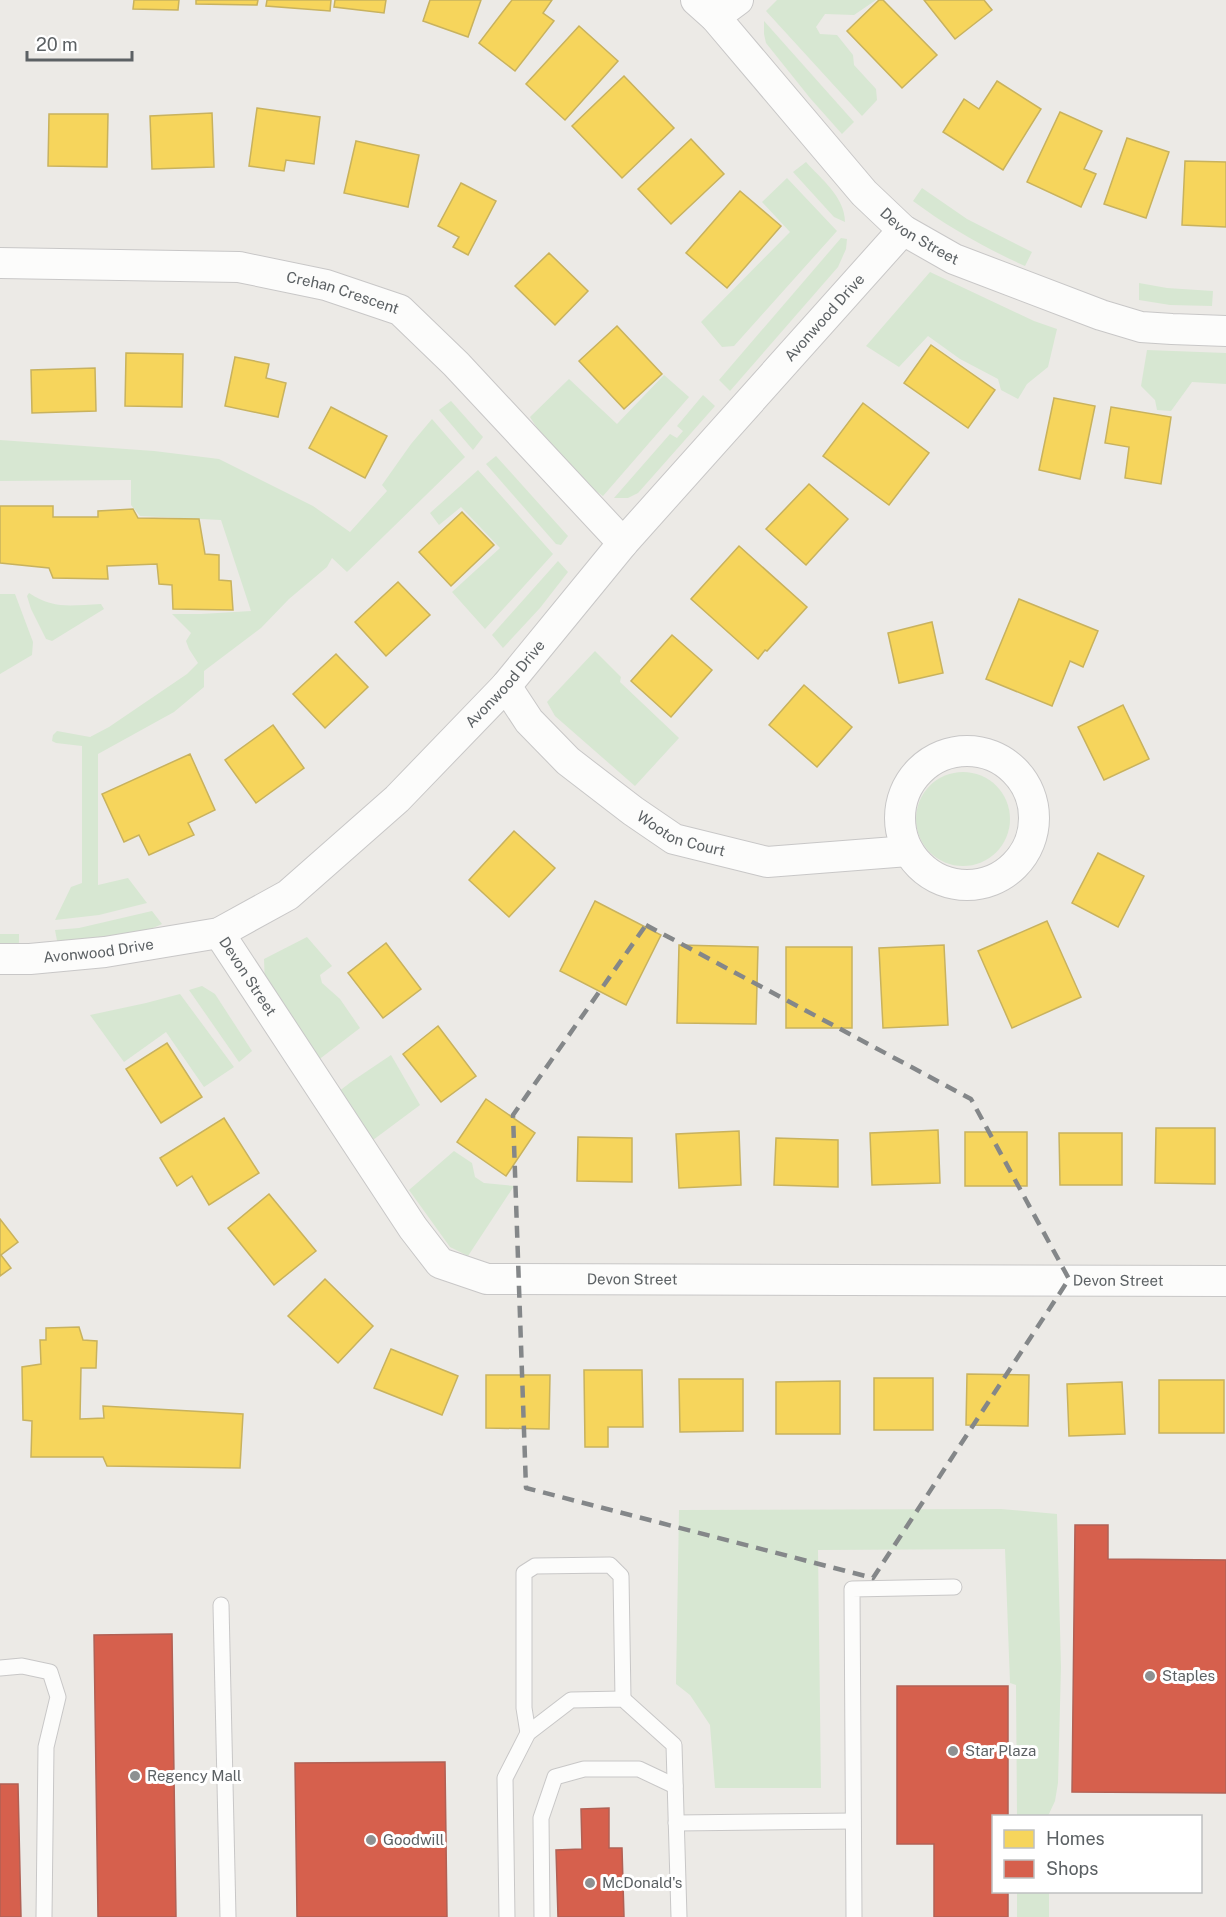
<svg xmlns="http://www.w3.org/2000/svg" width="1226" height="1917" font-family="'Public Sans',sans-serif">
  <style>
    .green { fill: #d7e7d2 }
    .homes { fill: #f6d55c; stroke: #c8b25e; stroke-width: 1.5 }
    .shops { fill: #d6604d; stroke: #b16054; stroke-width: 1.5 }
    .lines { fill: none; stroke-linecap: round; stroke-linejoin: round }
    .service-casing { stroke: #c8c7c7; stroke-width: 17 }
    .minor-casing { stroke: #c8c7c7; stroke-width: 32 }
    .service { stroke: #fcfcfb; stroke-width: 15 }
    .minor { stroke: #fcfcfb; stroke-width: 30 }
    .marked { fill: none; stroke: #848789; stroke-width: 4.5; stroke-dasharray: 12 8; stroke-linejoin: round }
    .poi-dot { fill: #8e9192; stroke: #fff; stroke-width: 2 }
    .labels { text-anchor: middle; stroke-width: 6; stroke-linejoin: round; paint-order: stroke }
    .street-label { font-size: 15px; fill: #5c6164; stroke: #fff }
    .poi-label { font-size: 15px; fill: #5c6164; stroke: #fff; text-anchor: start }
  </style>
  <rect width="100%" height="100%" fill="#eceae6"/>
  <g class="green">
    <path d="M 777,0 L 876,0 L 854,15 L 825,14 L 816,27 L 820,34 L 837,35 L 853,55 L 854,65 L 876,89 L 877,100 L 862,116 L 766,11 Z"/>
    <path d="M 764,21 L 854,122 L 842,134 L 810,98 L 766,43 L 764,34 Z"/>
    <path d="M 806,162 C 821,179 845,197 845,222 L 834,217 L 793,172 Z"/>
    <path d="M 787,178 L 837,231 L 734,346 L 722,347 L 701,322 L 790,232 L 762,202 Z"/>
    <path d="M 922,188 L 967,219 L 1032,252 L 1025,266 C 985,248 948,227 913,201 Z"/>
    <path d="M 841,238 L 847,239 L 846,249 L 838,267 L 730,391 L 719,380 Z"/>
    <path d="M 930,272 L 1034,321 L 1057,329 L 1048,367 L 1027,384 L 1018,399 L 1001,390 L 998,379 L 960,359 L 928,336 L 899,367 L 866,346 Z"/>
    <path d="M 1139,283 L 1167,288 L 1213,291 L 1212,306 L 1170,305 L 1139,300 Z"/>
    <path d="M 1147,350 L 1226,353 L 1226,384 L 1192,382 L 1171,411 L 1157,410 L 1155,400 L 1141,386 Z"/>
    <path d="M 664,375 L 689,397 L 603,496 C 577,478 547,444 530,417 L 569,379 L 617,424 Z"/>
    <path d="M 703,395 L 715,406 L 638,493 L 628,498 L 614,498 L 670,434 L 677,438 L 683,431 L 677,426 Z"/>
    <path d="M 451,401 L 483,437 L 473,450 L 439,410 Z"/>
    <path d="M 432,419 L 465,457 L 347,572 L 332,558 L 327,567 L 289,599 L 261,628 L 204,671 L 204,687 L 174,712 L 98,754 L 98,885 L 128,878 L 147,903 L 99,915 L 55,920 L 71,887 L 82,883 L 82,746 L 56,743 L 52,741 L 53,735 L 57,731 L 90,737 L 109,727 L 187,674 L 198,663 L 189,649 L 186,641 L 191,633 L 172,614 L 201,614 L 251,611 L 221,520 L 140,516 L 131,505 L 131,480 L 0,481 L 0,440 L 154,451 L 219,459 L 313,506 L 350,532 L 387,491 L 382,485 L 411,444 Z"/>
    <path d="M 496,456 L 568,536 L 561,545 L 556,544 L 486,464 Z"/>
    <path d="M 478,470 L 553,554 L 485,629 L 452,592 L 500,548 L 461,507 L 439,525 L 430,513 Z"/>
    <path d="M 558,561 L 568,572 L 540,608 L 503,648 L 492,635 Z"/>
    <path d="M 29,593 C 55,610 72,605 101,604 L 104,609 L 52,641 L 46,639 L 31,609 L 27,596 Z"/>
    <path d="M 0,594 L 15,594 L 33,642 L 32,655 L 0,674 Z"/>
    <path d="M 595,651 L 621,677 L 620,682 L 679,738 L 635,786 L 555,716 L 547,702 Z"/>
    <circle cx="963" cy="819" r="47"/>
    <path d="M 152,911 L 162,924 C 130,939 93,941 58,946 L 55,930 L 79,928 Z"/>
    <path d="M 0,934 L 19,934 L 19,942 L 17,949 L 0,949 Z"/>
    <path d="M 307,937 L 332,966 L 320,975 L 322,983 L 340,999 L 360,1028 L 317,1061 L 265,988 L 264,959 Z"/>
    <path d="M 202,986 L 215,994 L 252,1051 L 239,1062 L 189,990 Z"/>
    <path d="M 180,994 L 234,1067 L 204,1087 L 166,1032 L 124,1062 L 90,1015 L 146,1003 Z"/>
    <path d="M 391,1055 L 420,1105 L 373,1140 L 338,1092 L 351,1082 Z"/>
    <path d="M 454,1151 L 472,1163 L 475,1177 L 484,1183 L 514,1186 L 468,1256 L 450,1247 L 409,1190 Z"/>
    <path d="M 1001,1509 L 1057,1514 L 1061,1667 L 1058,1783 L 1055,1801 L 1048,1816 L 1017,1816 L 1016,1685 L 1010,1683 L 1005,1549 L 818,1550 L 821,1788 L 715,1788 L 710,1725 L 690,1695 L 676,1684 L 679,1510 Z"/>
    <rect x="1017" y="1892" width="32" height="25"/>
  </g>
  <g class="homes">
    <path d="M 134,0 L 179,0 L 178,10 L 133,9 Z"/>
    <path d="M 196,0 L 258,0 L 257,5 L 196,4 Z"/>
    <path d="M 267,0 L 331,0 L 330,11 L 266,6 Z"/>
    <path d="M 335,0 L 386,0 L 384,13 L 334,7 Z"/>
    <path d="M 430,0 L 481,0 L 468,37 L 423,21 Z"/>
    <path d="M 512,0 L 552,0 L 543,13 L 554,21 L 515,71 L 479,43 Z"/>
    <path d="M 879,0 L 883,0 L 937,55 L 902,88 L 847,31 Z"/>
    <path d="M 924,0 L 984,0 L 992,10 L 955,39 Z"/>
    <path d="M 579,26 L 618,61 L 565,120 L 526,84 Z"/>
    <path d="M 624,76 L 674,128 L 622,178 L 572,126 Z"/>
    <path d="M 997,81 L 1041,109 L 1003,170 L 943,132 L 964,99 L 979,109 Z"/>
    <path d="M 257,108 L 320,117 L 314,164 L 286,160 L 284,171 L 249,166 Z"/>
    <path d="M 1060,112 L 1102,131 L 1084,169 L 1096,174 L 1081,207 L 1027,182 Z"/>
    <path d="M 212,113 L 214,167 L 152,169 L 150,116 Z"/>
    <path d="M 49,114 L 108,114 L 107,167 L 48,166 Z"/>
    <path d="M 1127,138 L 1169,152 L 1146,218 L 1104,204 Z"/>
    <path d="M 691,139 L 724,174 L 671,224 L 638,189 Z"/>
    <path d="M 356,141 L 419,155 L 408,207 L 344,193 Z"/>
    <path d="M 1185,161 L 1226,162 L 1226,227 L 1182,225 Z"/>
    <path d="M 461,183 L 496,201 L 468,255 L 453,247 L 459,237 L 438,226 Z"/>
    <path d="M 740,191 L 781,226 L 727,288 L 686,253 Z"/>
    <path d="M 549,253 L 588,291 L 555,325 L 515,286 Z"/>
    <path d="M 617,326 L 662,374 L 624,409 L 579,361 Z"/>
    <path d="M 931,345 L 995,390 L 968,428 L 904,383 Z"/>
    <path d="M 126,353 L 183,354 L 182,407 L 125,406 Z"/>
    <path d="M 235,357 L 269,364 L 266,378 L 286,383 L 278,417 L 225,406 Z"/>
    <path d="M 95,368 L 96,411 L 32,413 L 31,370 Z"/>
    <path d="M 1054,398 L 1095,406 L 1080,479 L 1039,470 Z"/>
    <path d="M 863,403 L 929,453 L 889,505 L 823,456 Z"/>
    <path d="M 331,407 L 387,436 L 365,478 L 309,448 Z"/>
    <path d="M 1111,407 L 1171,417 L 1161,484 L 1125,478 L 1129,447 L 1105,443 Z"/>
    <path d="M 809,484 L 848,519 L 806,565 L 766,529 Z"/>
    <path d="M 0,506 L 53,506 L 53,517 L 98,517 L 98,511 L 133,509 L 138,518 L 199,519 L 205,554 L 219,555 L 219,580 L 231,581 L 233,610 L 173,609 L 172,585 L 159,584 L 157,564 L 107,566 L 108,579 L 53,578 L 49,568 L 0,563 Z"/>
    <path d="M 462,512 L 494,545 L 451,586 L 419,552 Z"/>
    <path d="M 739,546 L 807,607 L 767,651 L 765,650 L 758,659 L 691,599 Z"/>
    <path d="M 398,582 L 430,615 L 386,656 L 355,622 Z"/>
    <path d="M 1019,599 L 1098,631 L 1083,667 L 1070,661 L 1052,706 L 986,679 Z"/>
    <path d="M 932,622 L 943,673 L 899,683 L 888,633 Z"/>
    <path d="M 672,635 L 712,670 L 671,717 L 631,681 Z"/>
    <path d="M 336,654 L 368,687 L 325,728 L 293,694 Z"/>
    <path d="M 804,685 L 852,727 L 817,767 L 769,725 Z"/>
    <path d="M 1123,705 L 1149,759 L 1104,780 L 1078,727 Z"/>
    <path d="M 273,725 L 304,768 L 256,803 L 225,760 Z"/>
    <path d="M 190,754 L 215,810 L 188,823 L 194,835 L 149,855 L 139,835 L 124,842 L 102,794 Z"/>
    <path d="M 514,831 L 555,868 L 509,917 L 469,880 Z"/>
    <path d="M 1098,853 L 1144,876 L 1118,927 L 1072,903 Z"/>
    <path d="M 595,901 L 661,935 L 626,1005 L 560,971 Z"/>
    <path d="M 1047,921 L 1081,997 L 1012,1028 L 978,951 Z"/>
    <path d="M 386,943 L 421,989 L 383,1018 L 348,973 Z"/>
    <path d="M 679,945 L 758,947 L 756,1024 L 677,1023 Z"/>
    <path d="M 944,945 L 948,1025 L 883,1028 L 879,948 Z"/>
    <rect x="786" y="947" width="66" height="81"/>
    <path d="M 438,1026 L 476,1076 L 441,1102 L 403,1054 Z"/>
    <path d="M 167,1043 L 202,1097 L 161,1123 L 126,1069 Z"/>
    <path d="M 486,1099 L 535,1133 L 506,1176 L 457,1142 Z"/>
    <path d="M 224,1118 L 259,1173 L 209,1205 L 192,1176 L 177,1186 L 160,1158 Z"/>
    <path d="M 1156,1128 L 1215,1128 L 1215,1184 L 1155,1183 Z"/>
    <path d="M 938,1130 L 940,1183 L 872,1185 L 870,1133 Z"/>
    <path d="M 739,1131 L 741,1185 L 679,1188 L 676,1134 Z"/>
    <rect x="965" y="1132" width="62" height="54"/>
    <path d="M 1059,1133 L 1122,1133 L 1122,1185 L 1060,1185 Z"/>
    <path d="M 578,1137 L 632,1138 L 632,1182 L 577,1181 Z"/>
    <path d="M 776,1138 L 838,1140 L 838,1187 L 774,1185 Z"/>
    <path d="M 269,1194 L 316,1251 L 274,1285 L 228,1228 Z"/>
    <path d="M 0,1219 L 18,1242 L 1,1255 L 11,1268 L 0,1276 Z"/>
    <path d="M 325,1279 L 373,1326 L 338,1363 L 288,1316 Z"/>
    <path d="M 79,1327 L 83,1340 L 97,1341 L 96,1368 L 81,1368 L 80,1419 L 104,1418 L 103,1406 L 243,1414 L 240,1468 L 107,1466 L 103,1457 L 31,1457 L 32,1421 L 23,1420 L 22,1367 L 41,1364 L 40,1340 L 46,1340 L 46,1328 Z"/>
    <path d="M 391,1349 L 458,1376 L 442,1415 L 374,1388 Z"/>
    <path d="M 584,1370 L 642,1370 L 643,1427 L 608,1427 L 608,1447 L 585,1447 Z"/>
    <path d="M 967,1374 L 1029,1375 L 1028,1426 L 966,1425 Z"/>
    <path d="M 486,1375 L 550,1375 L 549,1429 L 486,1428 Z"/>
    <rect x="874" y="1378" width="59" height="52"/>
    <path d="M 679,1379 L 743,1379 L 743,1431 L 680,1432 Z"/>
    <rect x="1159" y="1380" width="65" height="53"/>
    <path d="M 840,1381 L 840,1434 L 776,1434 L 776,1382 Z"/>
    <path d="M 1122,1382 L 1125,1434 L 1069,1436 L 1067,1384 Z"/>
  </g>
  <g class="shops">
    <path d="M 1075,1525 L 1108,1525 L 1108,1559 L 1226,1560 L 1226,1793 L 1072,1792 Z"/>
    <path d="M 172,1634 L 176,1917 L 98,1917 L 94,1635 Z"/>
    <path d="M 897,1686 L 1008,1686 L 1008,1816 L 994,1816 L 994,1892 L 1008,1892 L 1008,1917 L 934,1917 L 934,1844 L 897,1844 Z"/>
    <path d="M 445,1762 L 447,1917 L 297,1917 L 295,1763 Z"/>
    <path d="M 0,1784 L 18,1784 L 21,1917 L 0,1917 Z"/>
    <path d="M 609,1808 L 609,1848 L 622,1848 L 624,1917 L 558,1917 L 556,1850 L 582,1849 L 581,1809 Z"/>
  </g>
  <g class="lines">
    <g class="service-casing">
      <g id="service">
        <path d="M 221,1605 L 228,1917"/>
        <path d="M 0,1668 L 22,1666 L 50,1672 L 58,1697 L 46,1747 L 44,1917"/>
        <path d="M 528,1733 L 524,1708 L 524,1573 L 535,1566 L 610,1565 L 621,1576 L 623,1699"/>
        <path d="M 676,1823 L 853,1821"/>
        <path d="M 507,1917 L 505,1778 L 528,1733 L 571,1700 L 623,1699 L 674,1745 L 679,1917"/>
        <path d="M 542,1917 L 541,1818 L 555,1777 L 584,1769 L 639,1769 L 675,1786"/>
        <path d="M 854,1917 L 852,1589 L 954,1587"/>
      </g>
    </g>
    <g class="minor-casing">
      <g id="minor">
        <path id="s1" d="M 696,0 L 715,17 L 864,193 L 903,230 L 954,259 L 1101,315 L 1141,327 L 1172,329 L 1226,331"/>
        <path d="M 715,17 L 738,0"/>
        <path id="s2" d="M 0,263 L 239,267 L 326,285 L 400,310 L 456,364 L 623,543"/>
        <path id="s3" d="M 506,686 L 529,721 L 568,761 L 633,811 L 674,839 L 767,862 L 908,851"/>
        <circle cx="967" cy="818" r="67"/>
        <path id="s4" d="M 219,933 L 413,1228 L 440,1263 L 487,1279 L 1226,1281"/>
        <path id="s5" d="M 0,959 L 30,959 L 105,952 L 219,933 L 288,895 L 397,799 L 506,686 L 623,543 L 903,230"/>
      </g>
    </g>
    <use href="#service" class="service"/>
    <use href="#minor" class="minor"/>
  </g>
  <path class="marked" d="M 646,925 L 971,1099 L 1069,1279 L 873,1578 L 526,1488 L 513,1115 Z"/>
  <g class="poi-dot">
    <circle cx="1150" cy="1676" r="6"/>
    <circle cx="953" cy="1751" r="6"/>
    <circle cx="135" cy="1776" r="6"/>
    <circle cx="371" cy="1840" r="6"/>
    <circle cx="590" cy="1883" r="6"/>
  </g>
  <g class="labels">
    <g class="street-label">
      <text dy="5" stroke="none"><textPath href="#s1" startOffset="327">Devon Street</textPath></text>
      <text dy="5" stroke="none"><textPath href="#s2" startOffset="346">Crehan Crescent</textPath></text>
      <text dy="5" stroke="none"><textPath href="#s5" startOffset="1089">Avonwood Drive</textPath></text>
      <text dy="5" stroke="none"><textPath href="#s5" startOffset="603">Avonwood Drive</textPath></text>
      <text dy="5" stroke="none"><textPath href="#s3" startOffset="234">Wooton Court</textPath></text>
      <text dy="5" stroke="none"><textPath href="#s5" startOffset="99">Avonwood Drive</textPath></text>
      <text dy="5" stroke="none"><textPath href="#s4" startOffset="52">Devon Street</textPath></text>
      <text dy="5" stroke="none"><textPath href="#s4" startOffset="592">Devon Street</textPath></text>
      <text dy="5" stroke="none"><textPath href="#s4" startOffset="1078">Devon Street</textPath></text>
    </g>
    <g class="poi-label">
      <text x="1162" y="1681">Staples</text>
      <text x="965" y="1756">Star Plaza</text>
      <text x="147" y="1781">Regency Mall</text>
      <text x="383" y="1845">Goodwill</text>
      <text x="602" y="1888">McDonald's</text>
    </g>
  </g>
  <rect x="992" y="1815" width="210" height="78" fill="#ffffff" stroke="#bec0c1" stroke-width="1.5"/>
  <rect x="1004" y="1830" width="30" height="18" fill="#f6d55c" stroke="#bec0c1" stroke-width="1.5"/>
  <text x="1046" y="1845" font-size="18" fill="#5c6164">Homes</text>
  <rect x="1004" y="1860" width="30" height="18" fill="#d6604d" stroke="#bec0c1" stroke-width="1.5"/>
  <text x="1046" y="1875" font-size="18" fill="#5c6164">Shops</text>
  <path d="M27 51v9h105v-9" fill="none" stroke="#5c6164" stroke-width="3"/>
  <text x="36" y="51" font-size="18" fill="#5c6164" stroke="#ffffff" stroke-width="4.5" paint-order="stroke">20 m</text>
</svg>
